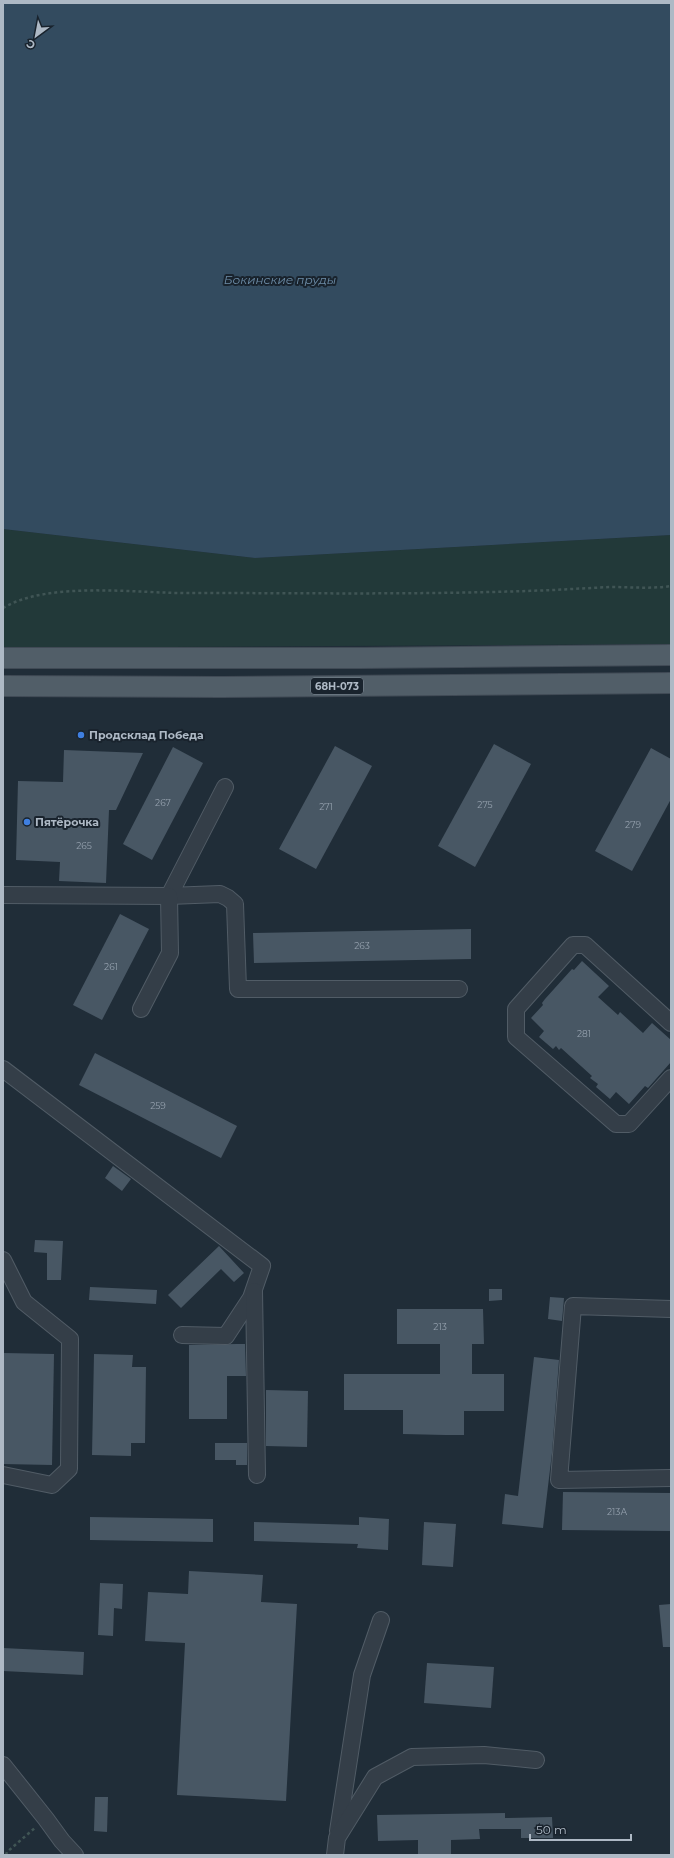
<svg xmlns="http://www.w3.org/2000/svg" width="674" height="1858" font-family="Montserrat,sans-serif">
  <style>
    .green { fill: #223939 }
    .water { fill: #334b5f }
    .building { fill: #485764 }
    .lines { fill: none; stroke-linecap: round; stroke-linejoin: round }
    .minor-casing { stroke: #515c66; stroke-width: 18 }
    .major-casing { stroke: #404a55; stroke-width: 22 }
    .path { stroke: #405555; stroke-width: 2.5; stroke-dasharray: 3 3; stroke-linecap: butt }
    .minor { stroke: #343e48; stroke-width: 16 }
    .major { stroke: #515e68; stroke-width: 20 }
    .shop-dot { fill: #3f7fe0; stroke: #19232d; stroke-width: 1.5 }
    .labels { text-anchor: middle; stroke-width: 4; stroke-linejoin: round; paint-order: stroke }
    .number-label { font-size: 9px; fill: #94a0ad }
    .shield { fill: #19232d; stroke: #818c97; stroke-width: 1 }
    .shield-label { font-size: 10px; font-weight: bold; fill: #aeb9c5 }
    .poi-label { font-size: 11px; font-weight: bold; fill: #aeb9c5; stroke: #19232d; text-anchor: start }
    .water-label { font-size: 12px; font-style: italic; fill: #6e8ea9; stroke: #19232d }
  </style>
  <rect width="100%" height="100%" fill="#202d38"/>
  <path class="green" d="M 3,529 L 255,558 L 671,535 L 671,644 L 3,648 Z"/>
  <path class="water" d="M 3,3 L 671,3 L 671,535 L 255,558 L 3,529 Z"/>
  <g class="building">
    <path d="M 494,744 L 531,764 L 475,867 L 438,846 Z"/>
    <path d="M 335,746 L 372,766 L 316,869 L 279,849 Z"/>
    <path d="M 173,747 L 203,763 L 152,860 L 123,844 Z"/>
    <path d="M 651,748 L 671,759 L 671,799 L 632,871 L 595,851 Z"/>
    <path d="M 64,750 L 143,753 L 116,810 L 109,810 L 106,883 L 59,881 L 60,862 L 16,860 L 18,781 L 63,782 Z"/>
    <path d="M 120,914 L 149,929 L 102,1020 L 73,1005 Z"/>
    <path d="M 471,929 L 471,959 L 254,963 L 253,933 Z"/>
    <path d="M 582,961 L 609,986 L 598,997 L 618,1015 L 620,1012 L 643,1033 L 652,1023 L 671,1040 L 671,1062 L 648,1088 L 645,1086 L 629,1104 L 616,1092 L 610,1099 L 596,1087 L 598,1084 L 590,1078 L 592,1076 L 561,1048 L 559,1050 L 556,1046 L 553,1049 L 539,1037 L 544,1031 L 531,1018 L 543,1005 L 542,1003 L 545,999 L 572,969 L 574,970 Z"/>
    <path d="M 95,1053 L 237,1126 L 221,1158 L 79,1085 Z"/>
    <path d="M 113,1166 L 131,1179 L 122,1191 L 105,1178 Z"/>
    <path d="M 35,1240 L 63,1241 L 61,1280 L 47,1280 L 47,1253 L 34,1252 Z"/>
    <path d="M 219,1246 L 244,1273 L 234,1282 L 221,1269 L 181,1308 L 168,1295 Z"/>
    <path d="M 90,1287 L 157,1290 L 156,1304 L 89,1300 Z"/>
    <path d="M 489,1289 L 502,1289 L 502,1300 L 489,1301 Z"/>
    <path d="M 550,1297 L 564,1298 L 562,1321 L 548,1319 Z"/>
    <path d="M 397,1309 L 483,1309 L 484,1344 L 472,1344 L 472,1374 L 504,1374 L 504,1411 L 464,1411 L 464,1435 L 445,1435 L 403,1434 L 403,1410 L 344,1410 L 344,1374 L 440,1374 L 440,1344 L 397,1344 Z"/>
    <path d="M 236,1344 L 245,1344 L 246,1376 L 227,1376 L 227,1419 L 189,1419 L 189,1345 Z"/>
    <path d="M 4,1353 L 54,1354 L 52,1465 L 3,1464 Z"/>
    <path d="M 94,1354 L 133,1355 L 132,1367 L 146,1367 L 145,1443 L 131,1443 L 131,1456 L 92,1455 Z"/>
    <path d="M 534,1357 L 559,1360 L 552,1453 L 543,1528 L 502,1524 L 505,1494 L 518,1496 Z"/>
    <path d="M 266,1390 L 308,1391 L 307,1447 L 266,1446 Z"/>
    <path d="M 215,1443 L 247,1443 L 247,1465 L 236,1465 L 236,1460 L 215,1460 Z"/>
    <path d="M 563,1492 L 671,1493 L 671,1531 L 562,1530 Z"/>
    <path d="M 90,1517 L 213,1519 L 213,1542 L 90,1540 Z"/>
    <path d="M 359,1517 L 389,1519 L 388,1550 L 357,1548 L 358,1544 L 254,1541 L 254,1522 L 359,1525 Z"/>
    <path d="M 424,1522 L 456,1524 L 453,1567 L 422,1565 Z"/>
    <path d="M 189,1571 L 263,1575 L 261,1602 L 297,1604 L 286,1801 L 177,1795 L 185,1643 L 145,1641 L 148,1592 L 188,1594 Z"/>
    <path d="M 100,1583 L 123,1584 L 122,1609 L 114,1608 L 113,1636 L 98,1635 Z"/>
    <path d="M 671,1604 L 671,1647 L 663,1647 L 659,1605 Z"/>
    <path d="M 3,1648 L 84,1652 L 83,1675 L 3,1671 Z"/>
    <path d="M 427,1663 L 494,1667 L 491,1708 L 424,1703 Z"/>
    <path d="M 95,1797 L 108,1797 L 107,1832 L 94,1831 Z"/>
    <path d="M 505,1813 L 505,1818 L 552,1817 L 553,1838 L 521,1838 L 521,1829 L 479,1829 L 480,1839 L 451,1840 L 451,1855 L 418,1855 L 418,1840 L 378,1841 L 377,1815 Z"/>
  </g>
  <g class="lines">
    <g class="minor-casing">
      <g id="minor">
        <path d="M 225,787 L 169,896 L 220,894 L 228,898 L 235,904 L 238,989 L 459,989"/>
        <path d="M 3,895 L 169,896 L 170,953 L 141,1009"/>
        <path d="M 671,1023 L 585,945 L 573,945 L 516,1009 L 516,1037 L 616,1124 L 629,1124 L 671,1078"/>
        <path d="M 3,1069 L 262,1266 L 251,1298 L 226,1336 L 182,1335"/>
        <path d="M 3,1260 L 24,1302 L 70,1339 L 69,1469 L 52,1485 L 3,1475"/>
        <path d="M 254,1291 L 257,1475"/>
        <path d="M 671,1309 L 573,1306 L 559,1480 L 671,1478"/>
        <path d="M 3,1765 L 46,1819 L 62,1841 L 75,1855"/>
        <path d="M 338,1831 L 362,1675 L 381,1620"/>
        <path d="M 335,1855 L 337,1838 L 375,1777 L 412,1757 L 484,1755 L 536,1760"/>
      </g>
    </g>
    <g class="major-casing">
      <g id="major">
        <path d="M 3,658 L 362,658 L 671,655"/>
        <path d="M 3,686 L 221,687 L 671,683"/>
      </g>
    </g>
    <g class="path">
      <path d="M 3,608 C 50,580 139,594 192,593 C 313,593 433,595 553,590 C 572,589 591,588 610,587 C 631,587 651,589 671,586"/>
      <path d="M 6,1855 L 7,1852 L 36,1827"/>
    </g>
    <use href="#minor" class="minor"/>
    <use href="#major" class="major"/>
  </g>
  <g class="shop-dot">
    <circle cx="81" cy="735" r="4"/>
    <circle cx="27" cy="822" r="4"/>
  </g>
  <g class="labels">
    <g class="number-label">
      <text x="163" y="806">267</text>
      <text x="485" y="808">275</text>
      <text x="326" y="810">271</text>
      <text x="633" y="828">279</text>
      <text x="84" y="849">265</text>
      <text x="362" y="949">263</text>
      <text x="111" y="970">261</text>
      <text x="584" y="1037">281</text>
      <text x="158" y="1109">259</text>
      <text x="440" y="1330">213</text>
      <text x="617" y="1515">213А</text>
    </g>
    <rect class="shield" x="311" y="678" width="52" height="16" rx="3"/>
    <g class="shield-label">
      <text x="337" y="690">68Н-073</text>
    </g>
    <g class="poi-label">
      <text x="89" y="739">Продсклад Победа</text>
      <text x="35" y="826">Пятёрочка</text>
    </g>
    <g class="water-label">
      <text x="280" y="284">Бокинские пруды</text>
    </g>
  </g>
  <rect width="674" height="1858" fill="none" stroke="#aeb9c5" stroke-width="8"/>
  <g transform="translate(36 36) rotate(212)" stroke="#19232d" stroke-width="3" paint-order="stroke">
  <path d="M0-3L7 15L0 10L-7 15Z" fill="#aeb9c5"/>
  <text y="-6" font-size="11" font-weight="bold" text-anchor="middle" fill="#aeb9c5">С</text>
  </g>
  <path d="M530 1834v6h101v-6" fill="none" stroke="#aeb9c5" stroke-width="2"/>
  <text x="536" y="1834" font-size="12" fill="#aeb9c5" stroke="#19232d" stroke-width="3" paint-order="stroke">50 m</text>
</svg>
